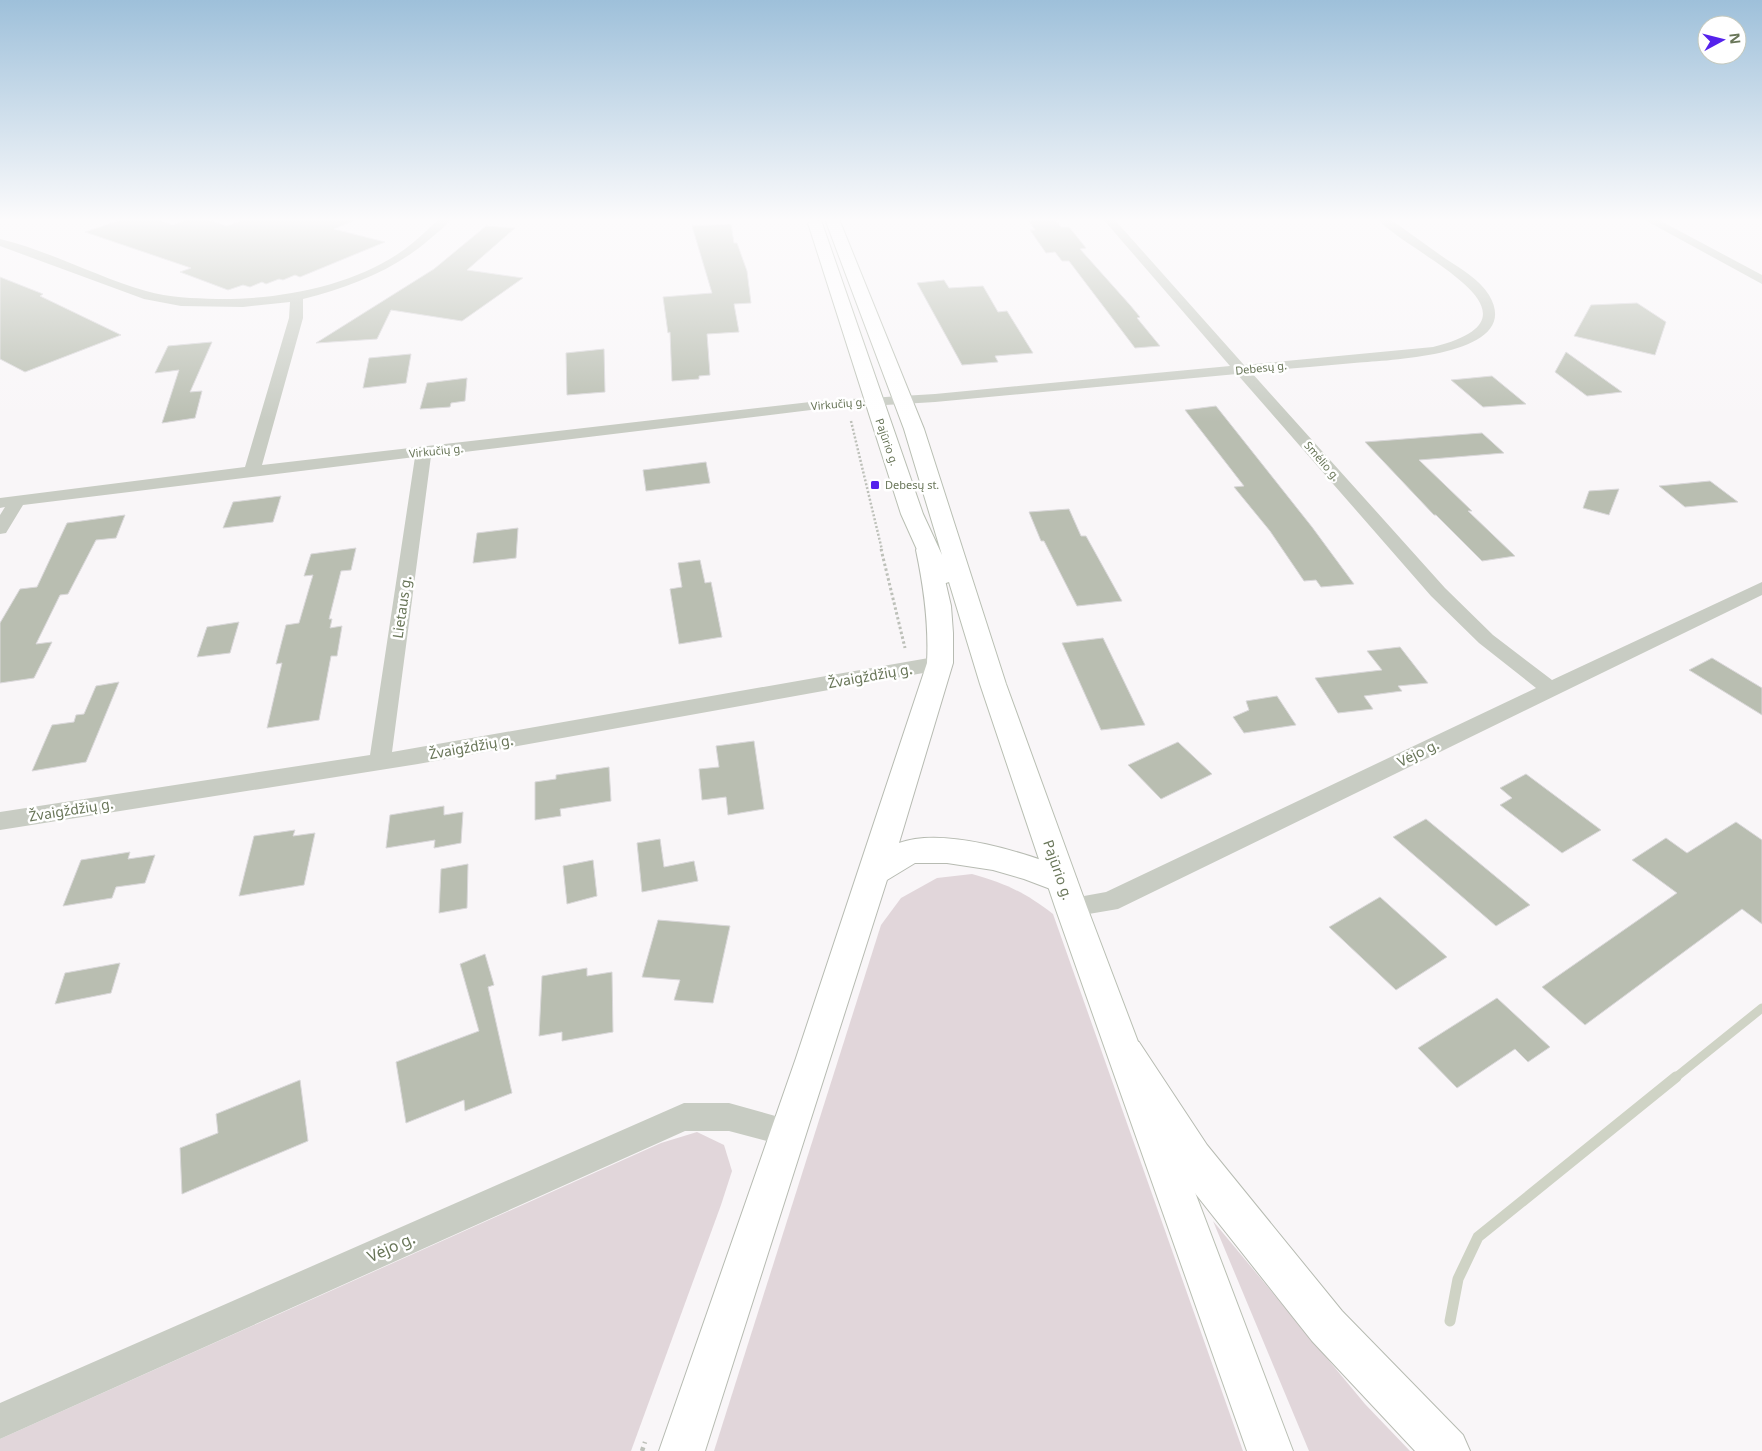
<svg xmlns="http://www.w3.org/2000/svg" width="1762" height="1451" font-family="'Noto Sans',sans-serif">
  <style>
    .green { fill: #e1d6da }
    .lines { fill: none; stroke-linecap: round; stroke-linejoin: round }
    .stream-far1 { stroke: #cfd3c5; stroke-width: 9 }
    .stream { stroke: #cfd3c5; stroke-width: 11 }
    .building { fill: #b9beb1; stroke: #dad8da }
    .secondary-casing { stroke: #b9bfb3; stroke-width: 2 }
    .highway-casing { stroke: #b7bbb2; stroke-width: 2 }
    .path-far2 { stroke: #bdc0b9; stroke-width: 2.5; stroke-dasharray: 2 2; stroke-linecap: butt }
    .path-far1 { stroke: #bdc0b9; stroke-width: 3; stroke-dasharray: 2.5 2.5; stroke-linecap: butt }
    .path { stroke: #bdc0b9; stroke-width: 4.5; stroke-dasharray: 4 4; stroke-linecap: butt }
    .street { fill: #c8ccc3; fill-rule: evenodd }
    .secondary { fill: #fff; fill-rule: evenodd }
    .highway { fill: #fff; fill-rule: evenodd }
    .poi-dot { fill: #5522ec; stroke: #fff; stroke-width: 2 }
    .labels { text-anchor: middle; stroke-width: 5; stroke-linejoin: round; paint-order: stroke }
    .far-street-label { font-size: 11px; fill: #697659; stroke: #fff }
    .far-poi-label { font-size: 11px; fill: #697659; stroke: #fff; text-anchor: start }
    .street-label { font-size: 14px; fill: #697659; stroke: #fff }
    .near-street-label { font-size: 16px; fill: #697659; stroke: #fff }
  </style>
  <rect width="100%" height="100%" fill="#f9f6f8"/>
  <g class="green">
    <path d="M 972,874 C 1007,884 1024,892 1053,914 L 1243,1451 L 714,1451 L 881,925 L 901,898 L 937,878 Z"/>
    <path d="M 697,1132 L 724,1145 L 732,1171 L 721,1205 L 631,1451 L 0,1451 L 0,1439 L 661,1143 Z"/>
    <path d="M 1213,1221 L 1365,1404 L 1410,1451 L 1309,1451 Z"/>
  </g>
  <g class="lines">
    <path class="stream-far1" d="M 1675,1078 L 1762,1008"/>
    <path class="stream" d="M 1450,1321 L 1458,1279 L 1478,1237 L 1676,1077"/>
  </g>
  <g class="building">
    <path d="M 123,219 L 157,219 L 173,225 L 189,219 L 206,219 L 227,226 L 245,219 L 353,219 L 353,221 L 334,229 L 385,242 L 300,277 L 295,275 L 283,280 L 279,279 L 266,284 L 262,282 L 250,287 L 243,285 L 228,290 L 180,272 L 191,268 L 85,232 Z"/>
    <path d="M 1030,219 L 1055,219 L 1061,227 L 1069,227 L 1086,248 L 1080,249 L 1130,305 L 1140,317 L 1137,318 L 1160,346 L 1135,348 L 1069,261 L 1062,261 L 1055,252 L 1046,253 L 1030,230 L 1035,230 L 1029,221 L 1031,221 Z"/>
    <path d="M 731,224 L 734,243 L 737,243 L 747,271 L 751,303 L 734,304 L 739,332 L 707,334 L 710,375 L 699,376 L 699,379 L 672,381 L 670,332 L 668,333 L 663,297 L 712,293 L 692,226 Z"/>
    <path d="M 486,226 L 515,228 L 467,270 L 523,278 L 462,321 L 391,310 L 377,339 L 316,343 L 434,269 Z"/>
    <path d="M 0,277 L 43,294 L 40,296 L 121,335 L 25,372 L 0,359 Z"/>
    <path d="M 944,280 L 949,288 L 983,286 L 998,312 L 1007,311 L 1033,353 L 995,356 L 998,362 L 962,365 L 917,283 Z"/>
    <path d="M 1637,303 L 1666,322 L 1655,355 L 1574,336 L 1591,305 Z"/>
    <path d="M 212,342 L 190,392 L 202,391 L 195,418 L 162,423 L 179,370 L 155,373 L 168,346 Z"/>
    <path d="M 604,349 L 605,392 L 567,395 L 566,353 Z"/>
    <path d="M 1566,352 L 1622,392 L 1587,396 L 1555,372 Z"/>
    <path d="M 411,354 L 406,383 L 363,388 L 369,358 Z"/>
    <path d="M 1492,376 L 1526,404 L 1483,407 L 1451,380 Z"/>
    <path d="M 467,378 L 465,401 L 451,403 L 450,407 L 420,409 L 427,383 Z"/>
    <path d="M 1216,406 L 1312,527 L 1354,584 L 1321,587 L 1316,580 L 1304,581 L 1270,531 L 1234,487 L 1244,486 L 1185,410 Z"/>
    <path d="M 1482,433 L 1504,453 L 1419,460 L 1472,511 L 1468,511 L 1515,556 L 1482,561 L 1436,515 L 1434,515 L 1365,442 Z"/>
    <path d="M 706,462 L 710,483 L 646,491 L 643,470 Z"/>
    <path d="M 1710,481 L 1738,502 L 1685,507 L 1659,486 Z"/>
    <path d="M 1619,489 L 1609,515 L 1583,508 L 1589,491 Z"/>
    <path d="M 281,496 L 273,522 L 223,528 L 233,502 Z"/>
    <path d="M 1069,509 L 1081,536 L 1086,536 L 1122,601 L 1077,606 L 1044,541 L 1041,541 L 1029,512 Z"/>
    <path d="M 125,515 L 116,538 L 96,540 L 68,594 L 60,595 L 36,644 L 52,642 L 34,678 L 0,683 L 0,623 L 20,589 L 37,587 L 67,523 Z"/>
    <path d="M 518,528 L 516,558 L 473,563 L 477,533 Z"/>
    <path d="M 356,548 L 351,570 L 341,571 L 329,619 L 332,619 L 330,628 L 342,626 L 337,656 L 331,656 L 319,720 L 267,728 L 282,663 L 276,664 L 286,625 L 299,623 L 313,575 L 304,576 L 311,554 Z"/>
    <path d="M 700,560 L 705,583 L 711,582 L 722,637 L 679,644 L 670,589 L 682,587 L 678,563 Z"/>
    <path d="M 239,622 L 230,653 L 197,657 L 207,627 Z"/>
    <path d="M 1103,638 L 1145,725 L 1101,730 L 1062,643 Z"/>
    <path d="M 1400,647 L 1428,683 L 1398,686 L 1402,691 L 1364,696 L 1373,709 L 1338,713 L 1315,678 L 1382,670 L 1367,651 Z"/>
    <path d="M 1712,658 L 1762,688 L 1762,715 L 1689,670 Z"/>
    <path d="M 119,682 L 86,762 L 32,771 L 52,725 L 74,722 L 76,715 L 84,714 L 96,686 Z"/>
    <path d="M 1277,696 L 1296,725 L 1244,733 L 1233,717 L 1249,710 L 1246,701 Z"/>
    <path d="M 754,741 L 764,809 L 728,815 L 726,797 L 702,800 L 699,769 L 719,767 L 716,746 Z"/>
    <path d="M 1178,742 L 1212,774 L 1161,799 L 1128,765 Z"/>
    <path d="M 609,767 L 611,801 L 560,809 L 561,816 L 535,820 L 535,782 L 556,779 L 556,775 Z"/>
    <path d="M 1526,774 L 1601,830 L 1562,853 L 1500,805 L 1512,798 L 1500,788 Z"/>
    <path d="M 444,806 L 444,815 L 463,812 L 461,843 L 434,848 L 435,840 L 386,848 L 390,815 Z"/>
    <path d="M 1426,819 L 1530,905 L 1496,926 L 1393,837 Z"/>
    <path d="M 1736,822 L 1762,840 L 1762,924 L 1742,909 L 1585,1025 L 1542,987 L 1677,893 L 1632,860 L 1666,838 L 1687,853 Z"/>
    <path d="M 295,830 L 293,836 L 315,833 L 304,885 L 239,896 L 254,836 Z"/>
    <path d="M 660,839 L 664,867 L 694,861 L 698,881 L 642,892 L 637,843 Z"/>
    <path d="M 130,852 L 128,859 L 155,855 L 145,883 L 116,887 L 112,898 L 63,906 L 81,860 Z"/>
    <path d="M 593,860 L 597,896 L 567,904 L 563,866 Z"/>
    <path d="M 468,864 L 467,908 L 439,913 L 441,869 Z"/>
    <path d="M 1380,897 L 1447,957 L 1396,990 L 1329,927 Z"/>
    <path d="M 658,920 L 730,926 L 713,1003 L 674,1000 L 680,980 L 642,977 Z"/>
    <path d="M 485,954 L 494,985 L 488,987 L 512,1093 L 465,1111 L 464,1100 L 406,1123 L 396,1062 L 479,1031 L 460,964 Z"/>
    <path d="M 120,963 L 111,993 L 55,1004 L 65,973 Z"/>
    <path d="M 587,968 L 587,976 L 612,972 L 613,1032 L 562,1041 L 562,1032 L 539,1036 L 542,976 Z"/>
    <path d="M 1497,998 L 1550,1047 L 1528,1062 L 1515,1049 L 1457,1088 L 1418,1048 Z"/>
    <path d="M 300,1080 L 308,1141 L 182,1194 L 180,1148 L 218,1133 L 216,1114 Z"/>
  </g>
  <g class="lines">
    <g class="secondary-casing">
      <path id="secondary" d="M 817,219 L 822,223 L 923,514 L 942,555 L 904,429 L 825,219 L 839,219 L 924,429 L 1006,684 L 1087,907 L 1293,1451 L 1247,1451 L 1055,907 L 980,684 L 949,582 L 940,585 L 932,583 L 901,514 L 808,223 L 810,220 Z"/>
    </g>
    <g class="highway-casing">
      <g id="highway">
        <path d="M 927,543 L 935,545 L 938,550 L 951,606 L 953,633 L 953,663 L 899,843 C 945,826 1028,854 1072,871 L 1077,880 L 1072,889 L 1061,893 L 1024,879 L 993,870 L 947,863 L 915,863 L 887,880 L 705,1451 L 659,1451 L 796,1058 L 927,663 C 929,624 924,588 916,550 L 919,545 Z"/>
        <path d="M 1126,1037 L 1139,1042 L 1207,1145 L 1342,1311 L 1463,1435 L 1470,1451 L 1415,1451 L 1312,1341 L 1179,1173 L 1113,1066 L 1108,1054 L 1113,1042 Z"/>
      </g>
    </g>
    <path class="path-far2" d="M 851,421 L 882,550"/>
    <path class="path-far1" d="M 881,549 L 905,648"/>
    <path class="path" d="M 642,1451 L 645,1442"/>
    <g class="street">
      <path d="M 439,219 L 451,219 C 446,226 438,232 431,238 C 395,270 350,287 303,299 L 303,318 L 262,465 L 819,401 L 935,394 L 1230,366 L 1103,219 L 1114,219 L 1244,365 L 1433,347 C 1561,315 1406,253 1378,219 L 1390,219 C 1409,232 1427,246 1446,259 C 1461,269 1479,279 1489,295 C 1526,357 1384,360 1354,363 C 1320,366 1286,369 1251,372 L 1445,588 L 1493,635 L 1552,680 L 1762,582 L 1762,595 L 1118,909 L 1071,917 L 1062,914 L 1059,907 L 1062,900 L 1106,892 L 1536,688 L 1479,643 L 1431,596 L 1237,374 L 935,402 L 819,409 L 431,456 L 392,752 L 940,656 L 947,658 L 950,663 L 947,668 L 940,670 L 418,764 L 0,830 L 0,812 L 370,755 L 415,457 L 23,505 L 6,533 L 0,534 L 0,515 L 5,507 L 0,508 L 0,498 L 245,467 L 289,318 L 290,302 L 243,307 L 181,306 L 144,299 L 0,246 L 0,239 C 50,251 97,277 146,291 C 169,298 193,298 217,299 C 278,300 355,286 405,249 C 417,240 428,229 439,219 Z"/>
      <path d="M 1643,219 L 1657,219 L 1762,275 L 1762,284 Z"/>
      <path d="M 684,1103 L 729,1103 L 800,1123 L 805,1133 L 800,1143 L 790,1147 L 729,1131 L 685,1131 L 0,1439 L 0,1403 Z"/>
    </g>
    <use href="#secondary" class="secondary"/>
    <use href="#highway" class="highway"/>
  </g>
  <linearGradient id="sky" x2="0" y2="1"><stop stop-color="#9ec0da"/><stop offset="0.52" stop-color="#fcfbfc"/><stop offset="1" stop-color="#fcfbfc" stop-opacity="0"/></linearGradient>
  <rect width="1762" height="422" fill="url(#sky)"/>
  <rect class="poi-dot" x="870" y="480" width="10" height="10" rx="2.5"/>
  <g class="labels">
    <g class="far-street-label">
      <text transform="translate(1261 368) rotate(-6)" y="4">Debesų g.</text>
      <text transform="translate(838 404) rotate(-5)" y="4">Virkučių g.</text>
      <text transform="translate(887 442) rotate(71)" y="4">Pajūrio g.</text>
      <text transform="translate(436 451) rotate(-6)" y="4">Virkučių g.</text>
      <text transform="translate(1322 461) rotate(49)" y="4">Smėlio g.</text>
    </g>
    <g class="far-poi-label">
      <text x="885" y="489">Debesų st.</text>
    </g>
    <g class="street-label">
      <text transform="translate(402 607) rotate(-82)" y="5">Lietaus g.</text>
      <text transform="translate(870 676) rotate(-10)" y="5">Žvaigždžių g.</text>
      <text transform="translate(471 747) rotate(-10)" y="5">Žvaigždžių g.</text>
      <text transform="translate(1418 753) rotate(-26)" y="5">Vėjo g.</text>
      <text transform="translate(71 810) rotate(-9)" y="5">Žvaigždžių g.</text>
      <text transform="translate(1058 870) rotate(71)" y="5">Pajūrio g.</text>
    </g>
    <g class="near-street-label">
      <text transform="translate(391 1247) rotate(-24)" y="6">Vėjo g.</text>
    </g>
  </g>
  <g transform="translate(1722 40) rotate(83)"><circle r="24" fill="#ffffff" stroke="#c3c8bd"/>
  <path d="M0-4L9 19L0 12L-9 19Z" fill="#5522ec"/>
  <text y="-8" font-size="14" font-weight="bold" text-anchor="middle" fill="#697659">N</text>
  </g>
</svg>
